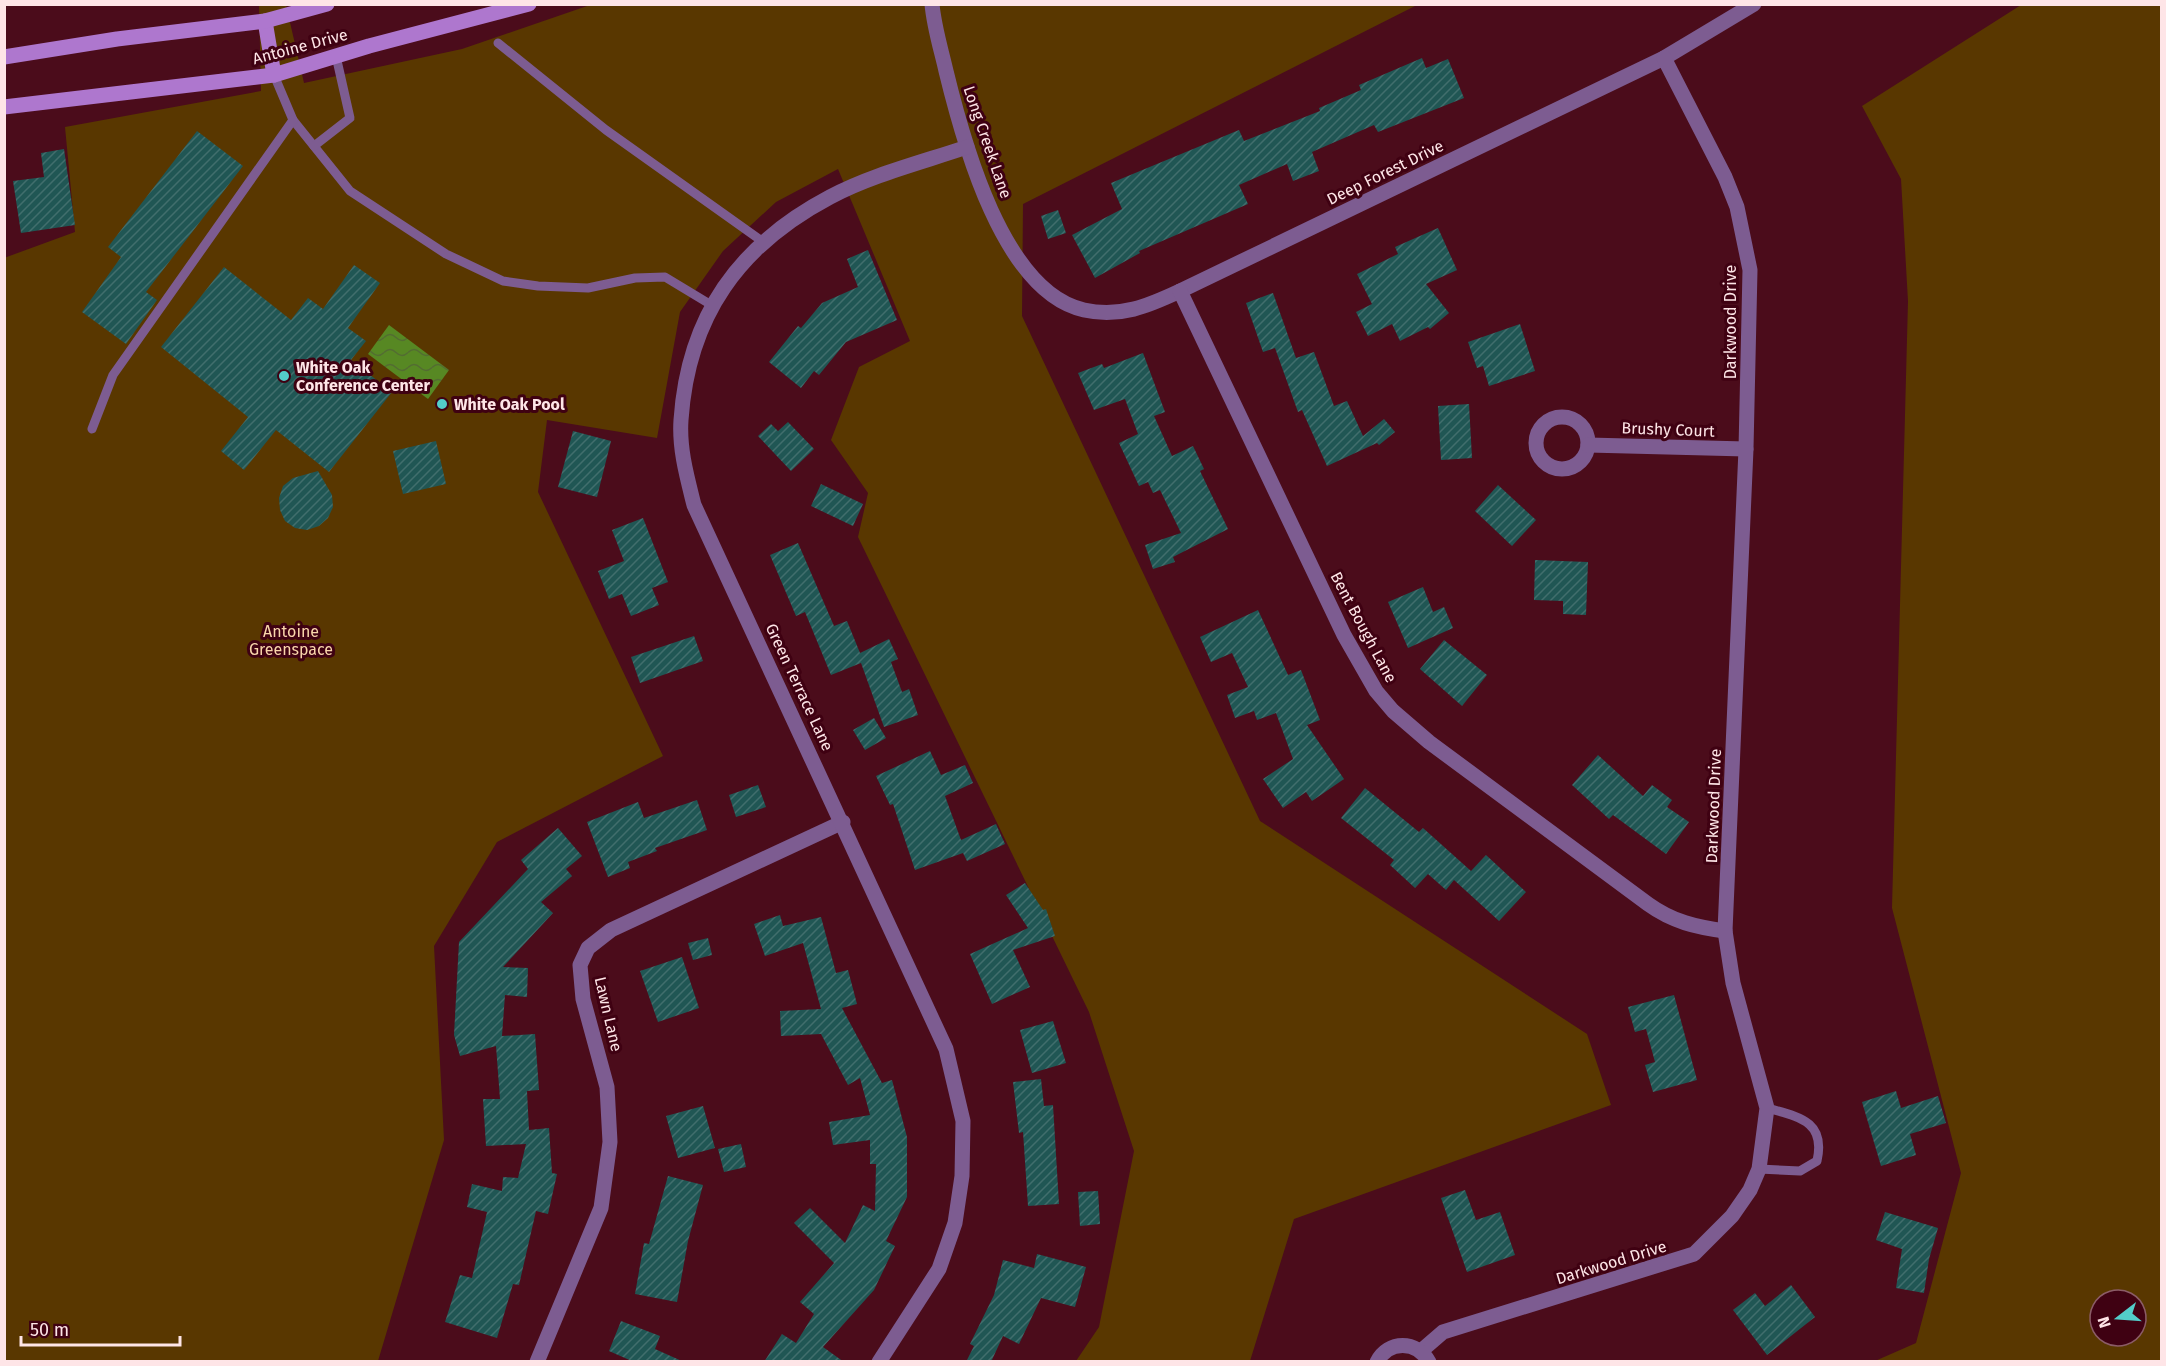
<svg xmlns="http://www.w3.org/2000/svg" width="2166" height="1366" font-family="'Fira Sans',sans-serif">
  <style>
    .green { fill: #593700; fill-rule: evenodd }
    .water { fill: url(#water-waves) }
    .building { fill: url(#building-hatch) }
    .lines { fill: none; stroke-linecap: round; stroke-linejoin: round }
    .service { stroke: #7d5c91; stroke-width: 9 }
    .minor { stroke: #7d5c91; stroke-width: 15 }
    .secondary { stroke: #ae77ce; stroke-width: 15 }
    .poi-dot { fill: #53cdc9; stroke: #3f0112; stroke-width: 2 }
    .labels { text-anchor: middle; stroke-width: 6; stroke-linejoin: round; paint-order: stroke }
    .street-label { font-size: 16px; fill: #fee5e7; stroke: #3f0112 }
    .poi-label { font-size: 16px; font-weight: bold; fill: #fee5e7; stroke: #3f0112; text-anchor: start }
    .park-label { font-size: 16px; fill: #f9d6ab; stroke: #3f0112 }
  </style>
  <defs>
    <pattern id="water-waves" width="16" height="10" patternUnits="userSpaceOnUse" patternTransform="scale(1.5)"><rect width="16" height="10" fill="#578823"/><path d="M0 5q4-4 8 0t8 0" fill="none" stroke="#536d31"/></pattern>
    <pattern id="building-hatch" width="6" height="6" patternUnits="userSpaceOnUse" patternTransform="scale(1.5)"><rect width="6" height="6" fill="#205654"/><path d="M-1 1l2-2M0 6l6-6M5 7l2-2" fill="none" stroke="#416e6d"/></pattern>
  </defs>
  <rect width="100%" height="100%" fill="#4b0c1b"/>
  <g class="green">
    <path d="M 259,5 L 286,5 L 304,83 L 462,49 L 590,5 L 1417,5 L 1023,204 L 1022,316 L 1260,821 L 1587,1034 L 1611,1105 L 1294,1219 L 1250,1361 L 1076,1361 L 1099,1327 L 1134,1151 L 1089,1012 L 858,537 L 868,493 L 831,440 L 859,367 L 910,341 L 838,169 L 776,202 L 723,251 L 680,312 L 657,438 L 547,420 L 538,492 L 663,756 L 497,842 L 434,946 L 444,1140 L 378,1361 L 5,1361 L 4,258 L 75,232 L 65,127 L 261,91 Z"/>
    <path d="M 2021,5 L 2161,5 L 2161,1361 L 1875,1361 L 1916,1343 L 1961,1173 L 1892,908 L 1908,301 L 1901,179 L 1862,106 ZM 2100,1300 L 2136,1300 L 2136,1336 L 2100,1336 Z"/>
  </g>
  <path class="water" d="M 389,325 L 449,370 L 428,399 L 368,354 Z"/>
  <g class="building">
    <path d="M 1422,58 L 1426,68 L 1448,59 L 1464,98 L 1378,132 L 1374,125 L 1312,152 L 1319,171 L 1293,181 L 1287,164 L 1239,185 L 1248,204 L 1139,251 L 1140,253 L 1095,278 L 1072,235 L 1122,209 L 1111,183 L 1239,130 L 1244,141 L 1320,111 L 1319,108 L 1361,90 L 1359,85 Z"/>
    <path d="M 197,131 L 243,166 L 146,292 L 157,300 L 126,344 L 82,312 L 121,257 L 108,247 Z"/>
    <path d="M 64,149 L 75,225 L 21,233 L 13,181 L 44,177 L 41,153 Z"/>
    <path d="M 1058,210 L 1066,233 L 1048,239 L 1041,216 Z"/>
    <path d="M 1438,228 L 1457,270 L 1426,284 L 1449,313 L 1430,329 L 1428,327 L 1400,341 L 1392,324 L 1368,336 L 1356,312 L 1372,304 L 1357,274 L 1398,254 L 1395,247 Z"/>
    <path d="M 868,250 L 897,320 L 846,342 L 819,375 L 814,371 L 801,388 L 769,362 L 798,326 L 801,328 L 822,303 L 858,287 L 847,259 Z"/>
    <path d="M 354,265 L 380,283 L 348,328 L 366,341 L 351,360 L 392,392 L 329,472 L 276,430 L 244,470 L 221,451 L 248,417 L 161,347 L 224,267 L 291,320 L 308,298 L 323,309 Z"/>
    <path d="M 1273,293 L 1296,358 L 1314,352 L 1334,406 L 1347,401 L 1363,436 L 1384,419 L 1395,432 L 1379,445 L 1377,443 L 1327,466 L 1302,410 L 1298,412 L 1275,348 L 1263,352 L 1246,303 Z"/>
    <path d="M 1520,324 L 1535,371 L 1489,386 L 1483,366 L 1477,368 L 1468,342 Z"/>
    <path d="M 1143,353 L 1165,412 L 1154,416 L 1172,456 L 1193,446 L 1204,469 L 1200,471 L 1228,529 L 1173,557 L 1175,562 L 1153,569 L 1145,545 L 1181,533 L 1160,490 L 1153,493 L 1148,482 L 1139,486 L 1119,443 L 1138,434 L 1125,399 L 1094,410 L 1078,373 L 1102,364 L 1104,368 Z"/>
    <path d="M 1469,404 L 1472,458 L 1441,460 L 1438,406 Z"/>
    <path d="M 788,422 L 814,449 L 791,471 L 758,436 L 771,424 L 778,431 Z"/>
    <path d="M 573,431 L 611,441 L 597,497 L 558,487 Z"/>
    <path d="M 436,441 L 446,484 L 403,494 L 393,451 Z"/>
    <path d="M 318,471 L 332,495 L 333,507 L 328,518 L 319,526 L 307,530 L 295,528 L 285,521 L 280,510 L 279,498 L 283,486 L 293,478 Z"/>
    <path d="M 821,484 L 863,504 L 853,526 L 811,506 Z"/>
    <path d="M 1498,485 L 1536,520 L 1512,546 L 1475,511 Z"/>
    <path d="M 643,518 L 668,582 L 652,588 L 659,605 L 631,616 L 622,594 L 609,599 L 598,571 L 624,561 L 612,530 Z"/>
    <path d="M 798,543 L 834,626 L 847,621 L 860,653 L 889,639 L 898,659 L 891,662 L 902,692 L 909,689 L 918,715 L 884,727 L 861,663 L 831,675 L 805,612 L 796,616 L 770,555 Z"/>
    <path d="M 1535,560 L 1588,562 L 1586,615 L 1563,614 L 1563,601 L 1534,600 Z"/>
    <path d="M 1423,587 L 1433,612 L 1444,607 L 1453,628 L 1408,648 L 1388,602 Z"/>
    <path d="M 1258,610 L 1288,675 L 1301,670 L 1320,720 L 1307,725 L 1344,779 L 1312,801 L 1306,792 L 1283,808 L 1263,779 L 1293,759 L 1276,713 L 1257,720 L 1254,711 L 1235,718 L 1227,695 L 1248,687 L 1232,653 L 1211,662 L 1200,637 Z"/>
    <path d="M 694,636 L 703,661 L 640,683 L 631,657 Z"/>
    <path d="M 1444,640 L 1487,675 L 1462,706 L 1420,669 Z"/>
    <path d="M 874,718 L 886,738 L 865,750 L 853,730 Z"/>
    <path d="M 930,751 L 941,775 L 965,765 L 973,783 L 945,796 L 961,840 L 996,824 L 1005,844 L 967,861 L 963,853 L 915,870 L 893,804 L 890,805 L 876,776 Z"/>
    <path d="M 1598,755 L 1643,796 L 1652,785 L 1672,800 L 1667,807 L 1689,822 L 1666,854 L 1613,815 L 1609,819 L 1572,785 Z"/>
    <path d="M 758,785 L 766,807 L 736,817 L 729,795 Z"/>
    <path d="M 1365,788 L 1419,832 L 1423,828 L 1471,871 L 1486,855 L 1526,892 L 1499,921 L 1454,880 L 1446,890 L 1428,874 L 1415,888 L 1390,865 L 1394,860 L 1341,818 Z"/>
    <path d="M 697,800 L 707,830 L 655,848 L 657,851 L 628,862 L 630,868 L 608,877 L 587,822 L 638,802 L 644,818 Z"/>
    <path d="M 558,828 L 582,856 L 566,869 L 572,876 L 541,902 L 553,913 L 503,967 L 528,968 L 527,997 L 505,995 L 502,1036 L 535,1034 L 539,1090 L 527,1091 L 529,1130 L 549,1128 L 552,1173 L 557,1174 L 548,1214 L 536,1211 L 519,1285 L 513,1284 L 497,1338 L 445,1322 L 460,1275 L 472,1278 L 487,1212 L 467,1207 L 472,1184 L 502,1191 L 503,1177 L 518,1178 L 526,1144 L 486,1146 L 483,1099 L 500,1099 L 496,1046 L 460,1056 L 454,1035 L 459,942 L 528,869 L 521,860 Z"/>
    <path d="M 1025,883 L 1043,910 L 1046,909 L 1055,936 L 1013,950 L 1030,987 L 992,1004 L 970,954 L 1028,928 L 1006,895 Z"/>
    <path d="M 780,915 L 783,926 L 821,917 L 836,973 L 848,970 L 857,1004 L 842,1008 L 882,1083 L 892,1080 L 907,1137 L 907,1197 L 886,1241 L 895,1246 L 874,1290 L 823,1347 L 844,1362 L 764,1362 L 782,1334 L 796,1343 L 814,1314 L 800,1302 L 834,1263 L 794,1223 L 810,1208 L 845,1243 L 863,1205 L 875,1211 L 876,1164 L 870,1164 L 870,1140 L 833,1145 L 829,1122 L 870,1115 L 860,1078 L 848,1085 L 821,1034 L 781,1036 L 780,1011 L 821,1009 L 803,943 L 765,956 L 754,924 Z"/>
    <path d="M 708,938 L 712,955 L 693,960 L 688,943 Z"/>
    <path d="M 682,957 L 699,1008 L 658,1022 L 640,971 Z"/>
    <path d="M 1674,995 L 1697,1080 L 1653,1092 L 1645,1065 L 1655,1062 L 1646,1029 L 1635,1032 L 1628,1007 Z"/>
    <path d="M 1053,1021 L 1066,1063 L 1032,1073 L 1020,1030 Z"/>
    <path d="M 1041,1079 L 1044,1106 L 1053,1105 L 1059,1204 L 1028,1206 L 1023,1132 L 1019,1133 L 1013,1082 Z"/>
    <path d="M 1896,1091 L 1901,1108 L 1938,1096 L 1946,1123 L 1910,1134 L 1916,1155 L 1881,1166 L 1862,1102 Z"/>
    <path d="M 703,1106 L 715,1148 L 678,1158 L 666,1116 Z"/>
    <path d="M 741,1144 L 746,1167 L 724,1172 L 718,1149 Z"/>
    <path d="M 668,1176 L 703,1185 L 688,1241 L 677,1302 L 635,1294 L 644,1243 L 649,1244 Z"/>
    <path d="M 1465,1190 L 1476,1220 L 1500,1212 L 1515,1255 L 1467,1272 L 1441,1198 Z"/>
    <path d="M 1098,1191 L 1100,1224 L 1080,1226 L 1078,1192 Z"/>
    <path d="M 1885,1212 L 1938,1228 L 1929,1259 L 1924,1293 L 1896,1288 L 1902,1249 L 1876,1240 Z"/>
    <path d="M 1037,1254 L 1086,1267 L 1075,1307 L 1041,1298 L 1019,1344 L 1003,1336 L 991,1362 L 966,1362 L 974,1346 L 970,1344 L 994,1295 L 1003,1260 L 1034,1268 Z"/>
    <path d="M 1791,1285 L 1815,1317 L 1767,1355 L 1733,1310 L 1755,1293 L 1765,1306 Z"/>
    <path d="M 621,1321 L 660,1336 L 655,1349 L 684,1362 L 634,1362 L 609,1351 Z"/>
  </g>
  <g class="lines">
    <g class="service">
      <path d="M 498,43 L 606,130 L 762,241"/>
      <path d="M 274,75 L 293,120 L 350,191 L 446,254 L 503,281 L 538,286 L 588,288 L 635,278 L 665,277 L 713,306"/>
      <path d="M 314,146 L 350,118 L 336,56"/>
      <path d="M 92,429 L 113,375 L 293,120"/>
      <path d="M 1759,1169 L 1800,1171 L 1817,1161 C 1826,1121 1799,1117 1767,1108"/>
    </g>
    <g class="minor">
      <path d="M 932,4 C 934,27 941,49 946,71 C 963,141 1003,292 1084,310 C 1120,318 1148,306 1180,291 L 1664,58 L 1754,4"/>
      <path d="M 1180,291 L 1344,635 L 1376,691 L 1393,711 L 1429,742 L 1648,904 C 1673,922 1696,927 1725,931"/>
      <circle cx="1562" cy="443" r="26"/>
      <path d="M 1588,445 L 1746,449"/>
      <path d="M 1421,1351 L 1443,1332 L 1694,1254 L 1732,1216 L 1750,1190 L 1759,1169 L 1767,1108 L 1733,983 L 1725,931 L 1746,449 L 1750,270 L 1737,207 L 1725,177 L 1664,58"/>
      <path d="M 537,1362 L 601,1208 L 610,1142 L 607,1087 L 583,999 L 580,965 L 588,948 L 611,930 L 843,822"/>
      <path d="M 879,1362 L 939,1269 L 955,1223 L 962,1176 L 963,1121 L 946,1049 L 694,505 C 687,477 679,449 681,420 C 688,316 739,245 830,197 C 871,175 923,162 967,147"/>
      <path d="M 1377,1362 C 1388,1340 1417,1340 1429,1362"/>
    </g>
    <g class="secondary">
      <path d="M 265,21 L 274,75"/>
      <path d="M 4,57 L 117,39 L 265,21 L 327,4"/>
      <path d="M 4,107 L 274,75 L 369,46 L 529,4"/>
    </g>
  </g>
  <g class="poi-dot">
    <circle cx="284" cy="376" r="6"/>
    <circle cx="442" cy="404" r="6"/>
  </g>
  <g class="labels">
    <g class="street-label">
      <text transform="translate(300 46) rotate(-15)" y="6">Antoine Drive</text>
      <text transform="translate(988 142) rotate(71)" y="6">Long Creek Lane</text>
      <text transform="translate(1385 172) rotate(-26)" y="6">Deep Forest Drive</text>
      <text transform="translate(1730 322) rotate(-90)" y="6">Darkwood Drive</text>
      <text transform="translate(1668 429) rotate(2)" y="6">Brushy Court</text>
      <text transform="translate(1364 627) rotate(62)" y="6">Bent Bough Lane</text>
      <text transform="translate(800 687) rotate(65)" y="6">Green Terrace Lane</text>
      <text transform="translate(1713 806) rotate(-88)" y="6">Darkwood Drive</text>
      <text transform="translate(609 1014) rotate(77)" y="6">Lawn Lane</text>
      <text transform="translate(1611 1262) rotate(-17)" y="6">Darkwood Drive</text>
    </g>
    <g class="poi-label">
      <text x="296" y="373">White Oak<tspan x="296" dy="18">Conference Center</tspan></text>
      <text x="454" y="410">White Oak Pool</text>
    </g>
    <g class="park-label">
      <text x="291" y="637">Antoine<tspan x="291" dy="18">Greenspace</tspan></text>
    </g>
  </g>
  <rect width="2166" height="1366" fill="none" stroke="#fee5e7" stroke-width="12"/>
  <g transform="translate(2118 1318) rotate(253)"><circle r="28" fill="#3f0112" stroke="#8b5c67" stroke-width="1.5"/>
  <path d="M0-4.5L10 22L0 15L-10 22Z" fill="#53cdc9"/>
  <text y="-9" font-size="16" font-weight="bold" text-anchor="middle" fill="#fee5e7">N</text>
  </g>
  <path d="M21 1336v9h159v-9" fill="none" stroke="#fee5e7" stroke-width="3"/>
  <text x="30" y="1336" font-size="18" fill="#fee5e7" stroke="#3f0112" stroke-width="4.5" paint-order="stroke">50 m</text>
</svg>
